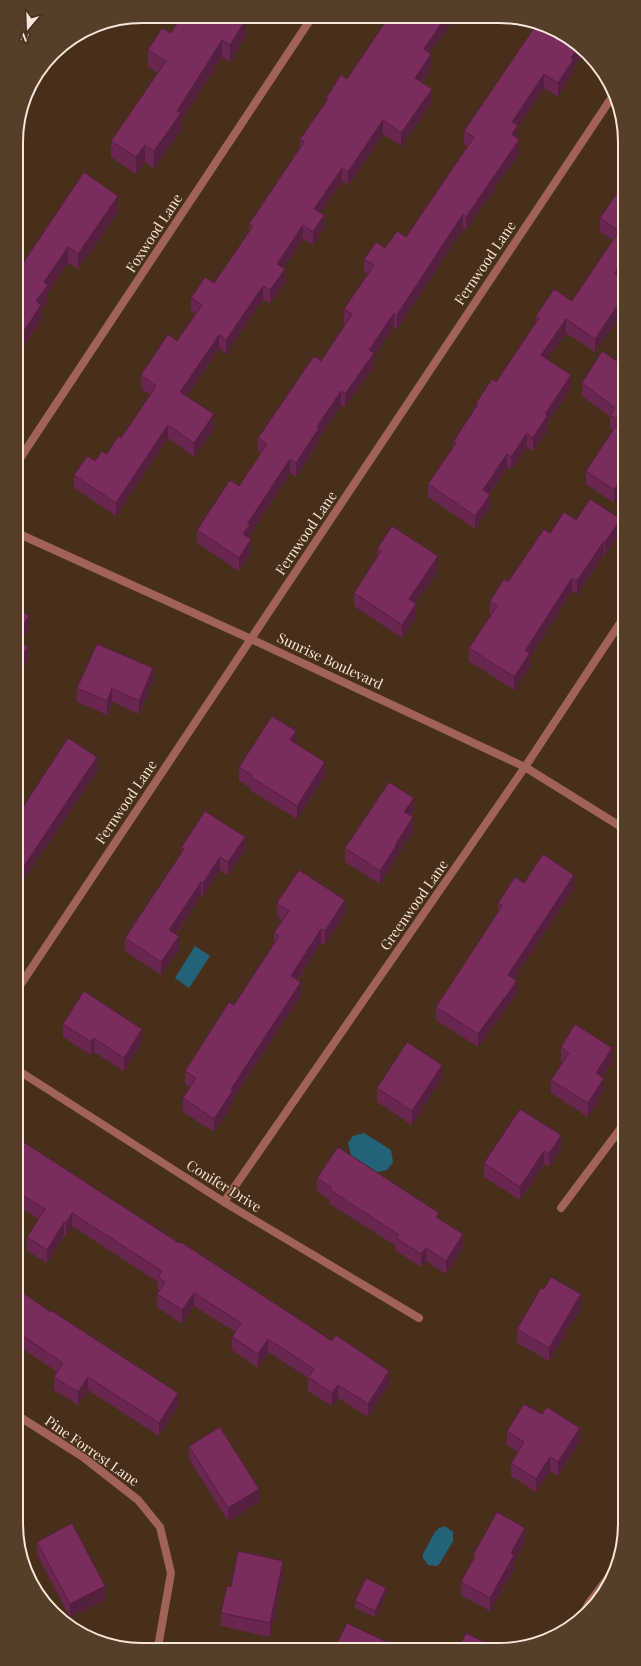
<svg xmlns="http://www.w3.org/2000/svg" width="641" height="1666" font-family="'Playfair Display',serif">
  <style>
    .water { fill: #226379 }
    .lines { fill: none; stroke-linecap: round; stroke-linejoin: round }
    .minor { stroke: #a16358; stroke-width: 8 }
    .wall { fill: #69264f }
    .shaded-wall { fill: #551f40 }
    .building { fill: #7a2c5c; stroke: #551f40 }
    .labels { text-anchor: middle; stroke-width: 3; stroke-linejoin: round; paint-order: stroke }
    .street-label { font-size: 14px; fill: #f7e7db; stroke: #472f1b }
    .rim { fill: none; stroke: #f7e7db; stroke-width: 2 }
  </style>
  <rect width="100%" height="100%" fill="#472f1b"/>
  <g class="water">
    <path d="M 195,946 L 210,956 L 189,988 L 175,978 Z"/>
    <path d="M 364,1133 L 391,1150 L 393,1162 L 387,1170 L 377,1172 L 351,1155 L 348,1143 L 353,1136 Z"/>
    <path d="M 445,1526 L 453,1532 L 453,1541 L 440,1563 L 437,1566 L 428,1565 L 423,1558 L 423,1554 L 435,1532 L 439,1528 Z"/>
  </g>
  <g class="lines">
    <g class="minor">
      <path d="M 17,463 L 312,17"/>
      <path d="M 17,533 L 251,639 L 525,767 L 623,828"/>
      <path d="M 19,987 L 614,94"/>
      <path d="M 19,1071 L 224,1202 L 419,1318"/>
      <path d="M 224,1202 L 525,767 L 622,620"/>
      <path d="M 561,1208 L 624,1124"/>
      <path d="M 20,1417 L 83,1457 L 138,1500 L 160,1527 L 171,1573 L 158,1647"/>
      <path d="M 581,1618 L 589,1603 L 617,1566"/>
    </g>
  </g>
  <g class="wall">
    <path d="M 171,33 L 246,36 L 230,62 L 222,57 L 181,121 L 181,130 L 154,168 L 145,162 L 136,174 L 111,157 L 111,141 L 158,73 L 148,67 L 148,50 Z"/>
    <path d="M 582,47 L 585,51 L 573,68 L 573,73 L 558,97 L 544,88 L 518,127 L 518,139 L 519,153 L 466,230 L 463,228 L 397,329 L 394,326 L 374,357 L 374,366 L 345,407 L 341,405 L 319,437 L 319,442 L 296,477 L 290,473 L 250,534 L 250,537 L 249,538 L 251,553 L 239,571 L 197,543 L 197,530 L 239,486 L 261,453 L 258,451 L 258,438 L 321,361 L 346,324 L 344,323 L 344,309 L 368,274 L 364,272 L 364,259 L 406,237 L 467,147 L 464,144 L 464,131 Z"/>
    <path d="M 430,53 L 431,67 L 422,82 L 432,102 L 401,146 L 383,134 L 348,185 L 342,181 L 320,213 L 324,228 L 313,245 L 303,239 L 283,268 L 285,282 L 270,304 L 263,299 L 226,354 L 219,348 L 186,396 L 214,428 L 194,457 L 168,438 L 116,516 L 74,488 L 74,475 L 107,454 L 121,438 L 150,395 L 141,388 L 141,375 L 177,341 L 195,314 L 191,311 L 191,298 L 214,283 L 249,232 L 249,224 L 300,147 L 300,139 L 326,102 L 326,98 L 347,79 Z"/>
    <path d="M 621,187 L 621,277 L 595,352 L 566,333 L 547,359 L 571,388 L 547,423 L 547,430 L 533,451 L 527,447 L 511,470 L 507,467 L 489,494 L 490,508 L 475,529 L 428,497 L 428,484 L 453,447 L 453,442 L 476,407 L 476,403 L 496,382 L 536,323 L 536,316 L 572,301 L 613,240 L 600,232 L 600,218 Z"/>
    <path d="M 118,211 L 78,269 L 68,263 L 48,292 L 48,300 L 41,309 L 41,320 L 22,349 L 17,346 L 17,269 Z"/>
    <path d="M 621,364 L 614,503 L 586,484 L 586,471 L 613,430 L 610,428 L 610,417 L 582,396 L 582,383 Z"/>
    <path d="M 576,520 L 621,532 L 605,555 L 604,554 L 577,594 L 572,591 L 530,657 L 530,667 L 514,690 L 469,661 L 469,648 L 491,615 L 490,615 L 490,601 L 550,533 Z"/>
    <path d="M 377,549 L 438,570 L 415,603 L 416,617 L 402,638 L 354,606 L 354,593 L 377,557 Z"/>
    <path d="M 153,681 L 139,714 L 112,702 L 107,715 L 77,702 L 77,688 Z"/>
    <path d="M 622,721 L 623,735 L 622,735 Z"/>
    <path d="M 296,743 L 325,775 L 297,819 L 251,791 L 251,788 L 239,781 L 239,767 Z"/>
    <path d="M 414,811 L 411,816 L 413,831 L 396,857 L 396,859 L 380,884 L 345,862 L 345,848 Z"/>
    <path d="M 181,848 L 245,850 L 228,875 L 220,870 L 203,896 L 201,895 L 176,934 L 179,949 L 161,975 L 125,951 L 125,938 L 181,853 Z"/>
    <path d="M 524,883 L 574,888 L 514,979 L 517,993 L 478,1047 L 436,1020 L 436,1007 L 498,913 L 498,903 Z"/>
    <path d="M 277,903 L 345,914 L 325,945 L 321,943 L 298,980 L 301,995 L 233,1099 L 233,1103 L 214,1132 L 183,1112 L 183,1098 L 190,1087 L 185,1084 L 185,1071 L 234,1005 L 274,943 L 274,933 L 282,920 L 277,916 Z"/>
    <path d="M 623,967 L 623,992 L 618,988 L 618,975 Z"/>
    <path d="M 63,1024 L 142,1042 L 124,1071 L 94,1052 L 91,1055 L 63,1037 Z"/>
    <path d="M 561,1047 L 612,1062 L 602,1077 L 604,1091 L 588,1117 L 551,1093 L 551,1080 L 563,1062 L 561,1060 Z"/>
    <path d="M 442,1078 L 412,1125 L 377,1102 L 377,1088 Z"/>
    <path d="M 520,1109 L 561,1149 L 549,1167 L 544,1164 L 520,1200 L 484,1177 L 484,1163 Z"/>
    <path d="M 19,1139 L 389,1384 L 368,1417 L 338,1398 L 332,1406 L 308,1391 L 308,1378 L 268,1352 L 258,1368 L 232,1350 L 232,1337 L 235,1332 L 194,1306 L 182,1324 L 157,1307 L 157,1294 L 159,1291 L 158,1290 L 158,1282 L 72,1226 L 66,1236 L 64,1235 L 47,1263 L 27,1251 L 27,1237 L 39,1219 L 19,1206 Z"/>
    <path d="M 317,1178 L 439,1218 L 463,1248 L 446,1274 L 426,1261 L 421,1267 L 396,1251 L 396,1246 L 330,1204 L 330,1200 L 317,1191 Z"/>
    <path d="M 20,1291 L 178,1406 L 159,1436 L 88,1390 L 78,1405 L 54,1390 L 54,1377 L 57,1372 L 20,1347 Z"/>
    <path d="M 581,1307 L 549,1361 L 517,1343 L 517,1329 Z"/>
    <path d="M 507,1431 L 580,1441 L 558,1476 L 550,1471 L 536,1492 L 511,1476 L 511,1463 L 518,1452 L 507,1445 Z"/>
    <path d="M 189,1446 L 259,1502 L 228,1521 L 189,1459 Z"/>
    <path d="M 525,1541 L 514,1562 L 514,1568 L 490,1611 L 461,1595 L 461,1582 L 473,1560 L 473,1555 Z"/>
    <path d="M 37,1542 L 105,1599 L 70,1617 L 37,1555 Z"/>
    <path d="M 283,1574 L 270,1637 L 221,1626 L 221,1613 L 231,1587 Z"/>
    <path d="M 386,1595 L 375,1617 L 355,1608 L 355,1601 Z"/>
  </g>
  <g class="shaded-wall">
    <path d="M 445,18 L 454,18 L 424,62 L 424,49 Z"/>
    <path d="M 246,19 L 246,36 L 230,62 L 230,45 Z"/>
    <path d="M 222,40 L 222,57 L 181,121 L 181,130 L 154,168 L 154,151 L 177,111 Z"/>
    <path d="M 579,46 L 582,47 L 585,51 L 573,68 L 573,73 L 558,97 L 558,83 L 571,58 Z"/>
    <path d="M 431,54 L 431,67 L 415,91 L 415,78 Z"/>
    <path d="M 544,74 L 544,88 L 518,127 L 518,138 L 512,148 L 512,122 Z"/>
    <path d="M 432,89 L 432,102 L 401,146 L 401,133 Z"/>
    <path d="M 383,120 L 383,134 L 348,185 L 348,172 Z"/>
    <path d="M 519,140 L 519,153 L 466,230 L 466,217 Z"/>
    <path d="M 145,145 L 145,162 L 136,174 L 136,157 Z"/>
    <path d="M 342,168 L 342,181 L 314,222 L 314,209 Z"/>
    <path d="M 118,196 L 118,211 L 78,269 L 78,254 Z"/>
    <path d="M 463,214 L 463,228 L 397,329 L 397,315 Z"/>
    <path d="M 324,215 L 324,228 L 313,245 L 313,232 Z"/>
    <path d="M 303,225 L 303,239 L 277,277 L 277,264 Z"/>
    <path d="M 68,247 L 68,263 L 48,292 L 48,300 L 41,309 L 41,320 L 22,349 L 22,334 L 44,282 Z"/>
    <path d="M 621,263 L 621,277 L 615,286 L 615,273 Z"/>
    <path d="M 285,269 L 285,282 L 270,304 L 270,290 Z"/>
    <path d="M 263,286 L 263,299 L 226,354 L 226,340 Z"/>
    <path d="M 621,300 L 621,314 L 595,352 L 595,339 Z"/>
    <path d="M 394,313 L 394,326 L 374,357 L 374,366 L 345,407 L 345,394 L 369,350 Z"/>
    <path d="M 566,319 L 566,333 L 541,368 L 541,355 Z"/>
    <path d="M 219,335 L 219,348 L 180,406 L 180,392 Z"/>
    <path d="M 571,375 L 571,388 L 547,423 L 547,430 L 533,451 L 533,438 L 545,414 Z"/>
    <path d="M 341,391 L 341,405 L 319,437 L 319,442 L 296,477 L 296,463 L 317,427 Z"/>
    <path d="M 214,414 L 214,428 L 194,457 L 194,443 Z"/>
    <path d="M 168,425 L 168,438 L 116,516 L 116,503 Z"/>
    <path d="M 527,433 L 527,447 L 511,470 L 511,457 Z"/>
    <path d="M 507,454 L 507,467 L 483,503 L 483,490 Z"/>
    <path d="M 290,459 L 290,473 L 250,534 L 250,537 L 243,548 L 243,534 L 248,523 Z"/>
    <path d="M 622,478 L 622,492 L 614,503 L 614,490 Z"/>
    <path d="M 490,495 L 490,508 L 475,529 L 475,516 Z"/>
    <path d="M 621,519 L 621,532 L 605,555 L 605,542 Z"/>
    <path d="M 251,539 L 251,553 L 239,571 L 239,558 Z"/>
    <path d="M 604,541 L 604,554 L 577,594 L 577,581 Z"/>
    <path d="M 438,556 L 438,570 L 409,613 L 409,599 Z"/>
    <path d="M 572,578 L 572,591 L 530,657 L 530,667 L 514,690 L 514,677 L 525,651 Z"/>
    <path d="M 416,604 L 416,617 L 402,638 L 402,625 Z"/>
    <path d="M 29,616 L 29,629 L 18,646 L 18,633 Z"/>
    <path d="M 28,647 L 28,660 L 18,675 L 18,662 Z"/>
    <path d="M 153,668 L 153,681 L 139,714 L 139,701 Z"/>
    <path d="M 112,688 L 112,702 L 107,715 L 107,701 Z"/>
    <path d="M 296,731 L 296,745 L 290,740 Z"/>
    <path d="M 97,757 L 97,771 L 18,888 L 18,875 Z"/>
    <path d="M 325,762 L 325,775 L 297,819 L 297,806 Z"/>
    <path d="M 414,798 L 414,811 L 404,826 L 404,812 Z"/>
    <path d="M 413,817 L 413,831 L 396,857 L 396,859 L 380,884 L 380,871 Z"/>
    <path d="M 245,837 L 245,850 L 228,875 L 228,862 Z"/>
    <path d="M 220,857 L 220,870 L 203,896 L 203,883 Z"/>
    <path d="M 574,875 L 574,888 L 508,988 L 508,975 Z"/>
    <path d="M 201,882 L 201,895 L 169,943 L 169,930 Z"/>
    <path d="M 345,900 L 345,914 L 325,945 L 325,931 Z"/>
    <path d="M 321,929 L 321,943 L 291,989 L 291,976 Z"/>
    <path d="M 179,936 L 179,949 L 161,975 L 161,962 Z"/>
    <path d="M 517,981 L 517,993 L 478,1047 L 478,1034 Z"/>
    <path d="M 301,982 L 301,995 L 233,1099 L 233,1103 L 214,1132 L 214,1119 L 231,1089 Z"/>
    <path d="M 142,1029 L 142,1042 L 124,1071 L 124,1058 Z"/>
    <path d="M 94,1038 L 94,1052 L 91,1055 L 91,1042 Z"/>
    <path d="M 612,1048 L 612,1062 L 596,1086 L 596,1073 Z"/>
    <path d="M 442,1065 L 442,1078 L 412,1125 L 412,1111 Z"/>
    <path d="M 604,1078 L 604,1091 L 588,1117 L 588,1103 Z"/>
    <path d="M 561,1135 L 561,1149 L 549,1167 L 549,1154 Z"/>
    <path d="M 544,1151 L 544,1164 L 520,1200 L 520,1187 Z"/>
    <path d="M 72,1213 L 72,1226 L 66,1236 L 66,1223 Z"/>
    <path d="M 64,1222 L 64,1235 L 47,1263 L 47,1250 Z"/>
    <path d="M 463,1234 L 463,1248 L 446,1274 L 446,1261 Z"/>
    <path d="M 426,1248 L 426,1261 L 421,1267 L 421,1254 Z"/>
    <path d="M 194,1293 L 194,1306 L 182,1324 L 182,1310 Z"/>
    <path d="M 581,1294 L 581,1307 L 549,1361 L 549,1348 Z"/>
    <path d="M 268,1339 L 268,1352 L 258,1368 L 258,1354 Z"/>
    <path d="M 389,1371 L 389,1384 L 368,1417 L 368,1404 Z"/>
    <path d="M 88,1377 L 88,1390 L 78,1405 L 78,1392 Z"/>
    <path d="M 338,1385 L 338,1398 L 332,1406 L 332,1393 Z"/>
    <path d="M 178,1393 L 178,1406 L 159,1436 L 159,1423 Z"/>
    <path d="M 580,1428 L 580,1441 L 558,1476 L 558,1462 Z"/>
    <path d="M 550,1457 L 550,1471 L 536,1492 L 536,1479 Z"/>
    <path d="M 259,1489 L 259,1502 L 228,1521 L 228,1508 Z"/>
    <path d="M 525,1528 L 525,1541 L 514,1562 L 514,1568 L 490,1611 L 490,1598 L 511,1553 Z"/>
    <path d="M 283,1561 L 283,1574 L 270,1637 L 270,1623 Z"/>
    <path d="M 105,1586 L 105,1599 L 70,1617 L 70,1604 Z"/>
    <path d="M 386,1588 L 386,1595 L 375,1617 L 375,1611 Z"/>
  </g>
  <g class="building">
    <path d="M 182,16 L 242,17 L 246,19 L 230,45 L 222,40 L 177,111 L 181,113 L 154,151 L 145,145 L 136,157 L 111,141 L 166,61 L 148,50 L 162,28 L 171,33 Z"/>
    <path d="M 388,18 L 445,18 L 424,49 L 431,54 L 415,78 L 432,89 L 401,133 L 383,120 L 348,172 L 342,168 L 314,209 L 324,215 L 313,232 L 303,225 L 277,264 L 285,269 L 270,290 L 263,286 L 226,340 L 219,335 L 180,392 L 214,414 L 194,443 L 168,425 L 116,503 L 74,475 L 87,456 L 95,461 L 102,451 L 107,454 L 118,436 L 121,438 L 156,386 L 141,375 L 168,334 L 177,341 L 202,305 L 191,298 L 205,277 L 214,283 L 253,226 L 249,224 L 304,142 L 300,139 L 328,99 L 326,98 L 341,75 L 347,79 Z"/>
    <path d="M 536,25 L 579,46 L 571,58 L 573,60 L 558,83 L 544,74 L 512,122 L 518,125 L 512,134 L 519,140 L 466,217 L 463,214 L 397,315 L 394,313 L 369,350 L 374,353 L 345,394 L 341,391 L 317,427 L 319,428 L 296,463 L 290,459 L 248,523 L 250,524 L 243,534 L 251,539 L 239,558 L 197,530 L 230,480 L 239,486 L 267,444 L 258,438 L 314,356 L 321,361 L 352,314 L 344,309 L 374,265 L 364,259 L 376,242 L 385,248 L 397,231 L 406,237 L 474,137 L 464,131 Z"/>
    <path d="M 84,172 L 118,196 L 78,254 L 68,247 L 44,282 L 48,285 L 36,301 L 41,305 L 22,334 L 17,331 L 17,269 L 19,265 L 21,266 Z"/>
    <path d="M 621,187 L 621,263 L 615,273 L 621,277 L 621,300 L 595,339 L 566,319 L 541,355 L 571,375 L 545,414 L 547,416 L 533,438 L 527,433 L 511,457 L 507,454 L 483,490 L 490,495 L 475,516 L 428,484 L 456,443 L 453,442 L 478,404 L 476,403 L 492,379 L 496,382 L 539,318 L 536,316 L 554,289 L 572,301 L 619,231 L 600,218 Z"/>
    <path d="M 602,351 L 621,364 L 622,478 L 614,490 L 586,471 L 619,421 L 610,415 L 615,408 L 582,383 Z"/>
    <path d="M 590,499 L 621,519 L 605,542 L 604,541 L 577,581 L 572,578 L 525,651 L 530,653 L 514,677 L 469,648 L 497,606 L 490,601 L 504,579 L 508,582 L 544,529 L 550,533 L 564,512 L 576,520 Z"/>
    <path d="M 392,526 L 438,556 L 409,599 L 416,604 L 402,625 L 354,593 L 381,551 L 377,549 Z"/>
    <path d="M 18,608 L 29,616 L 18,633 Z"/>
    <path d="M 18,641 L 28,647 L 18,662 Z"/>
    <path d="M 97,644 L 153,668 L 139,701 L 112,688 L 107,701 L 77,688 Z"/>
    <path d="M 272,716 L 296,731 L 290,740 L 325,762 L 297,806 L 251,777 L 252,775 L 239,767 Z"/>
    <path d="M 68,738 L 97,757 L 18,875 L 18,808 L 21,810 Z"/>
    <path d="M 389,782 L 414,798 L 404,812 L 413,817 L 395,845 L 396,846 L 380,871 L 345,848 Z"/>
    <path d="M 205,811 L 245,837 L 228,862 L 220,857 L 203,883 L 201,882 L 169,930 L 179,936 L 161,962 L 125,938 L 184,849 L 181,848 Z"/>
    <path d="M 543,854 L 574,875 L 508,975 L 517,981 L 478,1034 L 436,1007 L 502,906 L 498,903 L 515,877 L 524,883 Z"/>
    <path d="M 299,870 L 345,900 L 325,931 L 321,929 L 291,976 L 301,982 L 231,1089 L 233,1090 L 214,1119 L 183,1098 L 196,1078 L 185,1071 L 229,1002 L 234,1005 L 279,936 L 274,933 L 289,911 L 277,903 Z"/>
    <path d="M 623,967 L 623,978 L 618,975 Z"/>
    <path d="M 84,991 L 142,1029 L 124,1058 L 94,1038 L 91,1042 L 63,1024 Z"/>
    <path d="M 575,1024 L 612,1048 L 596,1073 L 604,1078 L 588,1103 L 551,1080 L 569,1053 L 561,1047 Z"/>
    <path d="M 407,1042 L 442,1065 L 412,1111 L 377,1088 Z"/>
    <path d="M 520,1109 L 561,1135 L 549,1154 L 544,1151 L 520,1187 L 484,1163 Z"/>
    <path d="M 19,1139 L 179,1243 L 181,1242 L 332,1341 L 336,1335 L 389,1371 L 368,1404 L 338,1385 L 332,1393 L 308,1377 L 314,1369 L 268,1339 L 258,1354 L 232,1337 L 241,1323 L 194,1293 L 182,1310 L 157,1294 L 165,1282 L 158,1277 L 162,1271 L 72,1213 L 66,1223 L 64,1222 L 47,1250 L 27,1237 L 45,1209 L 19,1193 L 19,1187 L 22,1183 L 19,1181 Z"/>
    <path d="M 338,1147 L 439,1213 L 436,1217 L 463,1234 L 446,1261 L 426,1248 L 421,1254 L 396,1238 L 399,1235 L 330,1190 L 332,1188 L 317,1178 Z"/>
    <path d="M 551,1277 L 581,1294 L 549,1348 L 517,1329 L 541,1288 L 544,1289 Z"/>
    <path d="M 20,1291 L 51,1312 L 52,1311 L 178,1393 L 159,1423 L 88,1377 L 78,1392 L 54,1377 L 63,1363 L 20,1334 Z"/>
    <path d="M 524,1404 L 542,1414 L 547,1407 L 580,1428 L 558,1462 L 550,1457 L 536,1479 L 511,1463 L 524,1442 L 507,1431 Z"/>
    <path d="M 220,1427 L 259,1489 L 228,1508 L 189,1446 Z"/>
    <path d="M 497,1512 L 525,1528 L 511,1553 L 514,1555 L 490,1598 L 461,1582 L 475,1556 L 473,1555 Z"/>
    <path d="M 72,1523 L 105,1586 L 70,1604 L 37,1542 Z"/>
    <path d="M 238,1551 L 283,1561 L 270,1623 L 221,1613 L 227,1586 L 231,1587 Z"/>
    <path d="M 366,1578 L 386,1588 L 375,1611 L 355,1601 Z"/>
    <path d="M 347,1623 L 395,1646 L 335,1647 Z"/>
    <path d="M 466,1633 L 492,1646 L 459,1646 Z"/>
  </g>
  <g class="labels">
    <g class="street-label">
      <text transform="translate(154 233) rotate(-57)" y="5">Foxwood Lane</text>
      <text transform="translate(485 263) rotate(-56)" y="5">Fernwood Lane</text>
      <text transform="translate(306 533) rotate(-56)" y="5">Fernwood Lane</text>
      <text transform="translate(330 661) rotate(25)" y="5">Sunrise Boulevard</text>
      <text transform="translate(126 802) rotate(-56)" y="5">Fernwood Lane</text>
      <text transform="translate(414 905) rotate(-55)" y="5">Greenwood Lane</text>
      <text transform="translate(224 1186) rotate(32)" y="5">Conifer Drive</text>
      <text transform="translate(92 1451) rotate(35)" y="5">Pine Forrest Lane</text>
    </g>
  </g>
  <path d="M0 0H641V1666H0ZM142 23H499A119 119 0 0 1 618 142V1524A119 119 0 0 1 499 1643H142A119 119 0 0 1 23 1524V142A119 119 0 0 1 142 23Z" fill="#553e2a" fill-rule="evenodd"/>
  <path class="rim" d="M142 23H499A119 119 0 0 1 618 142V1524A119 119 0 0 1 499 1643H142A119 119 0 0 1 23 1524V142A119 119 0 0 1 142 23Z"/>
  <g transform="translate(28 28) rotate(199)" stroke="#472f1b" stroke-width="3" paint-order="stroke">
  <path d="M0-3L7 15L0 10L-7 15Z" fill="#f7e7db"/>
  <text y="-6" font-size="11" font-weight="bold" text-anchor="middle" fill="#f7e7db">N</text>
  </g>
</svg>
